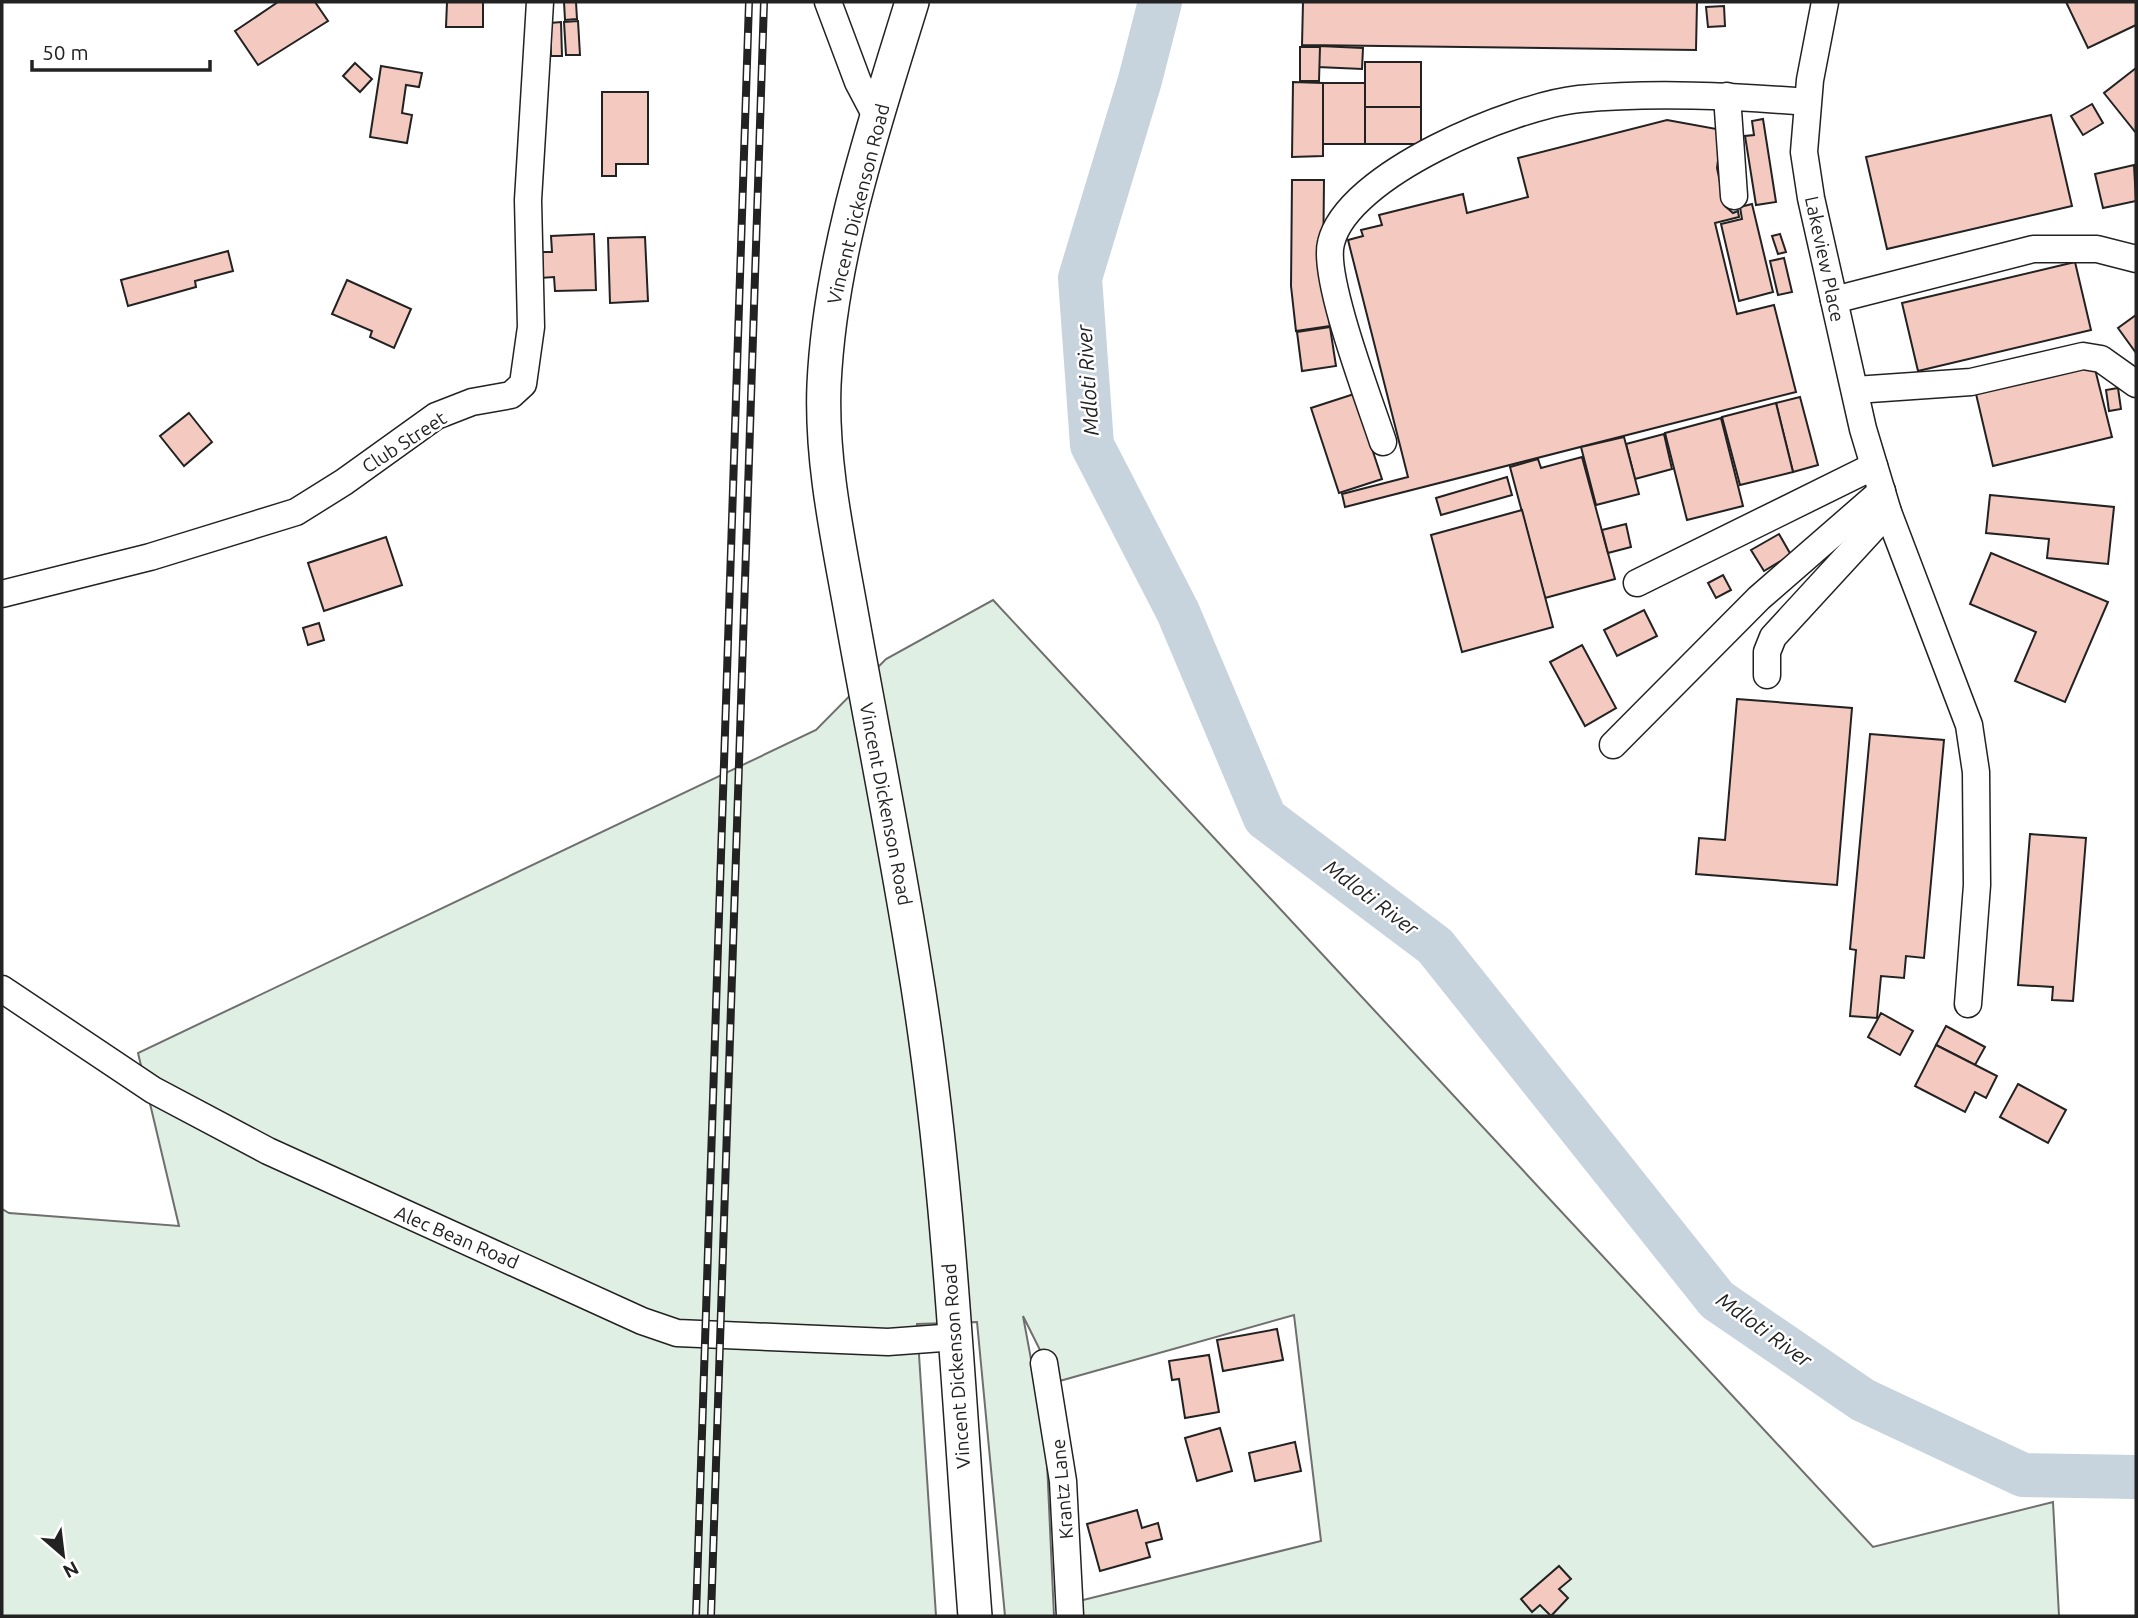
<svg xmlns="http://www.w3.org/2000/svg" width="2138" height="1618" font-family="Ubuntu,sans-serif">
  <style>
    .green { fill: #e0efe3; stroke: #6f6f6f; stroke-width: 2 }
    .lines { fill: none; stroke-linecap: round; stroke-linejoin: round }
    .river { stroke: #c7d3dd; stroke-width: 44 }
    .building { fill: #f3c9c0; stroke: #222; stroke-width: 2 }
    .minor-casing { stroke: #222; stroke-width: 29 }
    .major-casing { stroke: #222; stroke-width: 36 }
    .minor { stroke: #fff; stroke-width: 26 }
    .major { stroke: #fff; stroke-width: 33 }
    .rail-casing { stroke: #222; stroke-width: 8 }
    .rail { stroke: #fff; stroke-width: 5; stroke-dasharray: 16; stroke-linecap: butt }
    .labels { text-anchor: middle; stroke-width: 5; stroke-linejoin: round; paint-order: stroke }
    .street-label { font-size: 19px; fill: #222; stroke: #fff }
    .water-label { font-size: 21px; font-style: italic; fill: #222; stroke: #fff }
  </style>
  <rect width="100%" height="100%" fill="#fff"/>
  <path class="green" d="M 993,600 L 1873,1547 L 2053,1502 L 2059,1616 L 1081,1616 L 1079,1601 L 1321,1541 L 1294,1315 L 1056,1382 L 1023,1316 L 1046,1440 L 1054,1616 L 1005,1616 L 977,1322 L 917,1324 L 936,1616 L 2,1616 L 2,1209 L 9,1213 L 179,1226 L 138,1053 L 816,730 L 886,659 Z"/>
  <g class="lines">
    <path class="river" d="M 1160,2 L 1140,80 L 1080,278 L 1092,445 L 1178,612 L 1265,818 L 1435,946 L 1717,1300 L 1863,1400 L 2023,1475 L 2136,1477"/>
  </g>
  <g class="building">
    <path d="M 278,2 L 315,2 L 328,21 L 258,65 L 235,31 Z"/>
    <path d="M 447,2 L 483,2 L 483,27 L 446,27 Z"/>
    <path d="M 564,2 L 576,2 L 577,19 L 565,20 Z"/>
    <path d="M 1303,2 L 1697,2 L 1696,50 L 1302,45 Z"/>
    <path d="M 2066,2 L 2136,2 L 2136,25 L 2088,48 Z"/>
    <path d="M 1724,6 L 1725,26 L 1708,27 L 1706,7 Z"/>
    <path d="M 578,21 L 580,55 L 566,55 L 564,22 Z"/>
    <path d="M 561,22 L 562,56 L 551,56 L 550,23 Z"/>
    <path d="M 1319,46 L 1363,48 L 1362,69 L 1318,67 Z"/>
    <path d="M 1300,47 L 1320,47 L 1319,81 L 1300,81 Z"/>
    <rect x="1365" y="62" width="56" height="45"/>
    <path d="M 355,63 L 372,79 L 360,92 L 343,76 Z"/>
    <path d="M 381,66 L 422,73 L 419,87 L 406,85 L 402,113 L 412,115 L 407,143 L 370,137 Z"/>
    <path d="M 2136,68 L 2136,133 L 2104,93 Z"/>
    <path d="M 1293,82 L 1323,83 L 1323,156 L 1292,157 Z"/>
    <rect x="1323" y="83" width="42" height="61"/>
    <path d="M 602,92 L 648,92 L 648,164 L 616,164 L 616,176 L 602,176 Z"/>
    <path d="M 2092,104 L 2103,123 L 2083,135 L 2071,116 Z"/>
    <rect x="1365" y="107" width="56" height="37"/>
    <path d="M 2051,115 L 2072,206 L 1887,249 L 1866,157 Z"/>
    <path d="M 1763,119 L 1776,202 L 1756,205 L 1745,136 L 1754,135 L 1752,121 Z"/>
    <path d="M 1667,120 L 1722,130 L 1717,168 L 1725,206 L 1733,213 L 1738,211 L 1739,217 L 1715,223 L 1737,314 L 1774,305 L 1796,392 L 1345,507 L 1342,494 L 1408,477 L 1348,240 L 1363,236 L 1361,230 L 1382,225 L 1379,215 L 1463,194 L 1467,213 L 1528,197 L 1518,158 Z"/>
    <path d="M 2134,165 L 2136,201 L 2103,208 L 2095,174 Z"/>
    <path d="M 1292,180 L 1324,180 L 1323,276 L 1330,326 L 1296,331 L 1291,286 Z"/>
    <path d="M 1752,204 L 1773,292 L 1739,301 L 1721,224 L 1742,219 L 1740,207 Z"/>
    <path d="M 594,234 L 596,290 L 555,291 L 554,277 L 540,278 L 539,252 L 552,252 L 551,236 Z"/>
    <path d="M 1780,234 L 1786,252 L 1778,254 L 1772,236 Z"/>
    <path d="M 645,237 L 648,301 L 610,303 L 608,238 Z"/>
    <path d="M 228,251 L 233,271 L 195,281 L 196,287 L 128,306 L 121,280 Z"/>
    <path d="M 1784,258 L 1792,292 L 1778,295 L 1770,261 Z"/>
    <path d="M 2075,262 L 2091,330 L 1918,371 L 1902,303 Z"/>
    <path d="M 347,280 L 411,309 L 394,348 L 370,337 L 372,331 L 332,314 Z"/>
    <path d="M 2136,315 L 2136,353 L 2118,328 Z"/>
    <path d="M 1330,327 L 1336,366 L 1302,371 L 1297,332 Z"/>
    <path d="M 2094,365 L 2112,437 L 1993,466 L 1976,394 Z"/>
    <path d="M 2118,388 L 2121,409 L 2109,411 L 2106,390 Z"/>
    <path d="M 1354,394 L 1382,479 L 1339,493 L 1311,408 Z"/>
    <path d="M 1800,397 L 1818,465 L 1793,472 L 1776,403 Z"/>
    <path d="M 1776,403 L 1793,472 L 1740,485 L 1722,417 Z"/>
    <path d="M 189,413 L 212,442 L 184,466 L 160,436 Z"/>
    <path d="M 1721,418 L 1743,506 L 1687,520 L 1665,433 Z"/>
    <path d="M 1664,434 L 1672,469 L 1635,479 L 1626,444 Z"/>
    <path d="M 1624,437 L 1639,494 L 1596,505 L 1581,447 Z"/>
    <path d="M 1582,457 L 1615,579 L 1545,598 L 1510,467 L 1538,459 L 1541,468 Z"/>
    <path d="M 1507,477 L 1512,495 L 1441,515 L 1436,498 Z"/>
    <path d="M 1990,495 L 2114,507 L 2108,564 L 2047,558 L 2049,539 L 1986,533 Z"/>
    <path d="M 1522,510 L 1553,627 L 1462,652 L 1431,535 Z"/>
    <path d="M 1626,524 L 1631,547 L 1608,553 L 1602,530 Z"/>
    <path d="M 1779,534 L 1791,555 L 1764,571 L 1751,550 Z"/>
    <path d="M 386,537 L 402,585 L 324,611 L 308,563 Z"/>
    <path d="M 1991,553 L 2108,602 L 2065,702 L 2015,681 L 2036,632 L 1970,604 Z"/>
    <path d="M 1723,575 L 1731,590 L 1716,598 L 1708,583 Z"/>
    <path d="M 1644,610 L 1657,636 L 1617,656 L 1604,630 Z"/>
    <path d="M 319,623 L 324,640 L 308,645 L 303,628 Z"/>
    <path d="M 1582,645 L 1616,708 L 1585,726 L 1550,662 Z"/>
    <path d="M 1737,699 L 1852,708 L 1837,885 L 1696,874 L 1699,838 L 1725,840 Z"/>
    <path d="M 1870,734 L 1944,740 L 1924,958 L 1906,956 L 1904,978 L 1881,976 L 1877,1018 L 1850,1016 L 1856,950 L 1850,949 Z"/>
    <path d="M 2030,834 L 2086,838 L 2073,1001 L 2052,1000 L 2053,987 L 2018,985 Z"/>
    <path d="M 1881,1013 L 1913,1031 L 1900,1055 L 1868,1037 Z"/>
    <path d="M 1946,1026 L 1985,1047 L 1975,1065 L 1936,1045 Z"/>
    <path d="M 1936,1045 L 1997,1076 L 1986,1098 L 1975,1092 L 1965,1112 L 1915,1086 Z"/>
    <path d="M 2018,1084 L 2066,1110 L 2048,1143 L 2000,1117 Z"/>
    <path d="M 1277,1329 L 1283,1360 L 1223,1371 L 1217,1340 Z"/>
    <path d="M 1209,1355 L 1219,1412 L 1185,1418 L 1179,1379 L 1172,1380 L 1169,1361 Z"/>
    <path d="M 1220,1428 L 1232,1471 L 1197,1481 L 1185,1438 Z"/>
    <path d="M 1295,1442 L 1301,1471 L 1255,1481 L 1249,1453 Z"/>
    <path d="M 1137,1510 L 1142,1528 L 1158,1523 L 1162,1539 L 1146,1543 L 1150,1557 L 1100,1571 L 1087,1524 Z"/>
    <path d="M 1559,1566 L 1571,1579 L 1559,1589 L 1568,1598 L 1551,1616 L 1540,1605 L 1532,1612 L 1521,1599 Z"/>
  </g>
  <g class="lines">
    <g class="minor-casing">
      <g id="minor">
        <path d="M 828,2 L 858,82 L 877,118"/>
        <path d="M 1825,2 L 1810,80 L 1804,152 L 1811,198 L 1863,429 L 1888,512 L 1969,725 L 1976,772 L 1977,885 L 1968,1004"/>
        <path d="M 1727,96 L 1734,196"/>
        <path d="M 1834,300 L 2033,249 L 2097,249 L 2136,259"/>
        <path d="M 1855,390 L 1971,382 L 2083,356 L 2101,359 L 2136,384"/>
        <path d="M 1383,442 C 1370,402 1322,278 1331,243 C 1347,174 1514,106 1579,99 C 1654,92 1732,96 1807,102"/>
        <path d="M 1637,583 L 1874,466"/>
        <path d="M 2,594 L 150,557 L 296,512 L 344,482 L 436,416 L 472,402 L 511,395 L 523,384 L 531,327 L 528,200 L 540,2"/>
        <path d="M 1767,675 L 1767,652 L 1773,637 L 1888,512"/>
        <path d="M 1613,745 L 1759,598 L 1882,491"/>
        <path d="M 2,989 L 153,1090 L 268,1151 L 642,1321 L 677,1333 L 888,1342 L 956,1337"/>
        <path d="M 1044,1363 L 1063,1481 L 1070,1616"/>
      </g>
    </g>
    <g class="major-casing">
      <path id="major" d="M 912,2 C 874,126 830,254 824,385 C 821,459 837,534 850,606 C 871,724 895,843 914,962 C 950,1178 958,1398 975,1616"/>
    </g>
    <use href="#minor" class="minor"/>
    <use href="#major" class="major"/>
    <g class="rail-casing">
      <g id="rail">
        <path d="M 696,1616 L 749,2"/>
        <path d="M 711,1616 L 764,2"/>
      </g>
    </g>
    <use href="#rail" class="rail"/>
  </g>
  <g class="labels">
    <g class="street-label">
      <text transform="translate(858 204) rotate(-76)" y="7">Vincent Dickenson Road</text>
      <text transform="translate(1825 259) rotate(78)" y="7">Lakeview Place</text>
      <text transform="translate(404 442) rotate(-33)" y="7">Club Street</text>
      <text transform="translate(886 804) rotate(79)" y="7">Vincent Dickenson Road</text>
      <text transform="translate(457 1237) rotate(23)" y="7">Alec Bean Road</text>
      <text transform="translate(956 1366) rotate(-94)" y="7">Vincent Dickenson Road</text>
      <text transform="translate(1062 1489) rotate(-95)" y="7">Krantz Lane</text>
    </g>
    <g class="water-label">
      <text transform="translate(1088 380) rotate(-94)" y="7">Mdloti River</text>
      <text transform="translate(1371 898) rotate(37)" y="7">Mdloti River</text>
      <text transform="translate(1764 1330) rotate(36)" y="7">Mdloti River</text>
    </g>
  </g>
  <rect width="2138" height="1618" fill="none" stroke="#222222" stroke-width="7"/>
  <g transform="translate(63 1555) rotate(152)" stroke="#ffffff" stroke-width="5" paint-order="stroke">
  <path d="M0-5L12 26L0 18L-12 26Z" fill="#222222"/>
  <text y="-10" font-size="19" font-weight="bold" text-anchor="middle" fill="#222222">N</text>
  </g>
  <path d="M32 60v10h178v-10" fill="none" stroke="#222222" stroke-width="3.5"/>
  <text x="42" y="60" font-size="21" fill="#222222" stroke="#ffffff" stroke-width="5" paint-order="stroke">50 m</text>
</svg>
